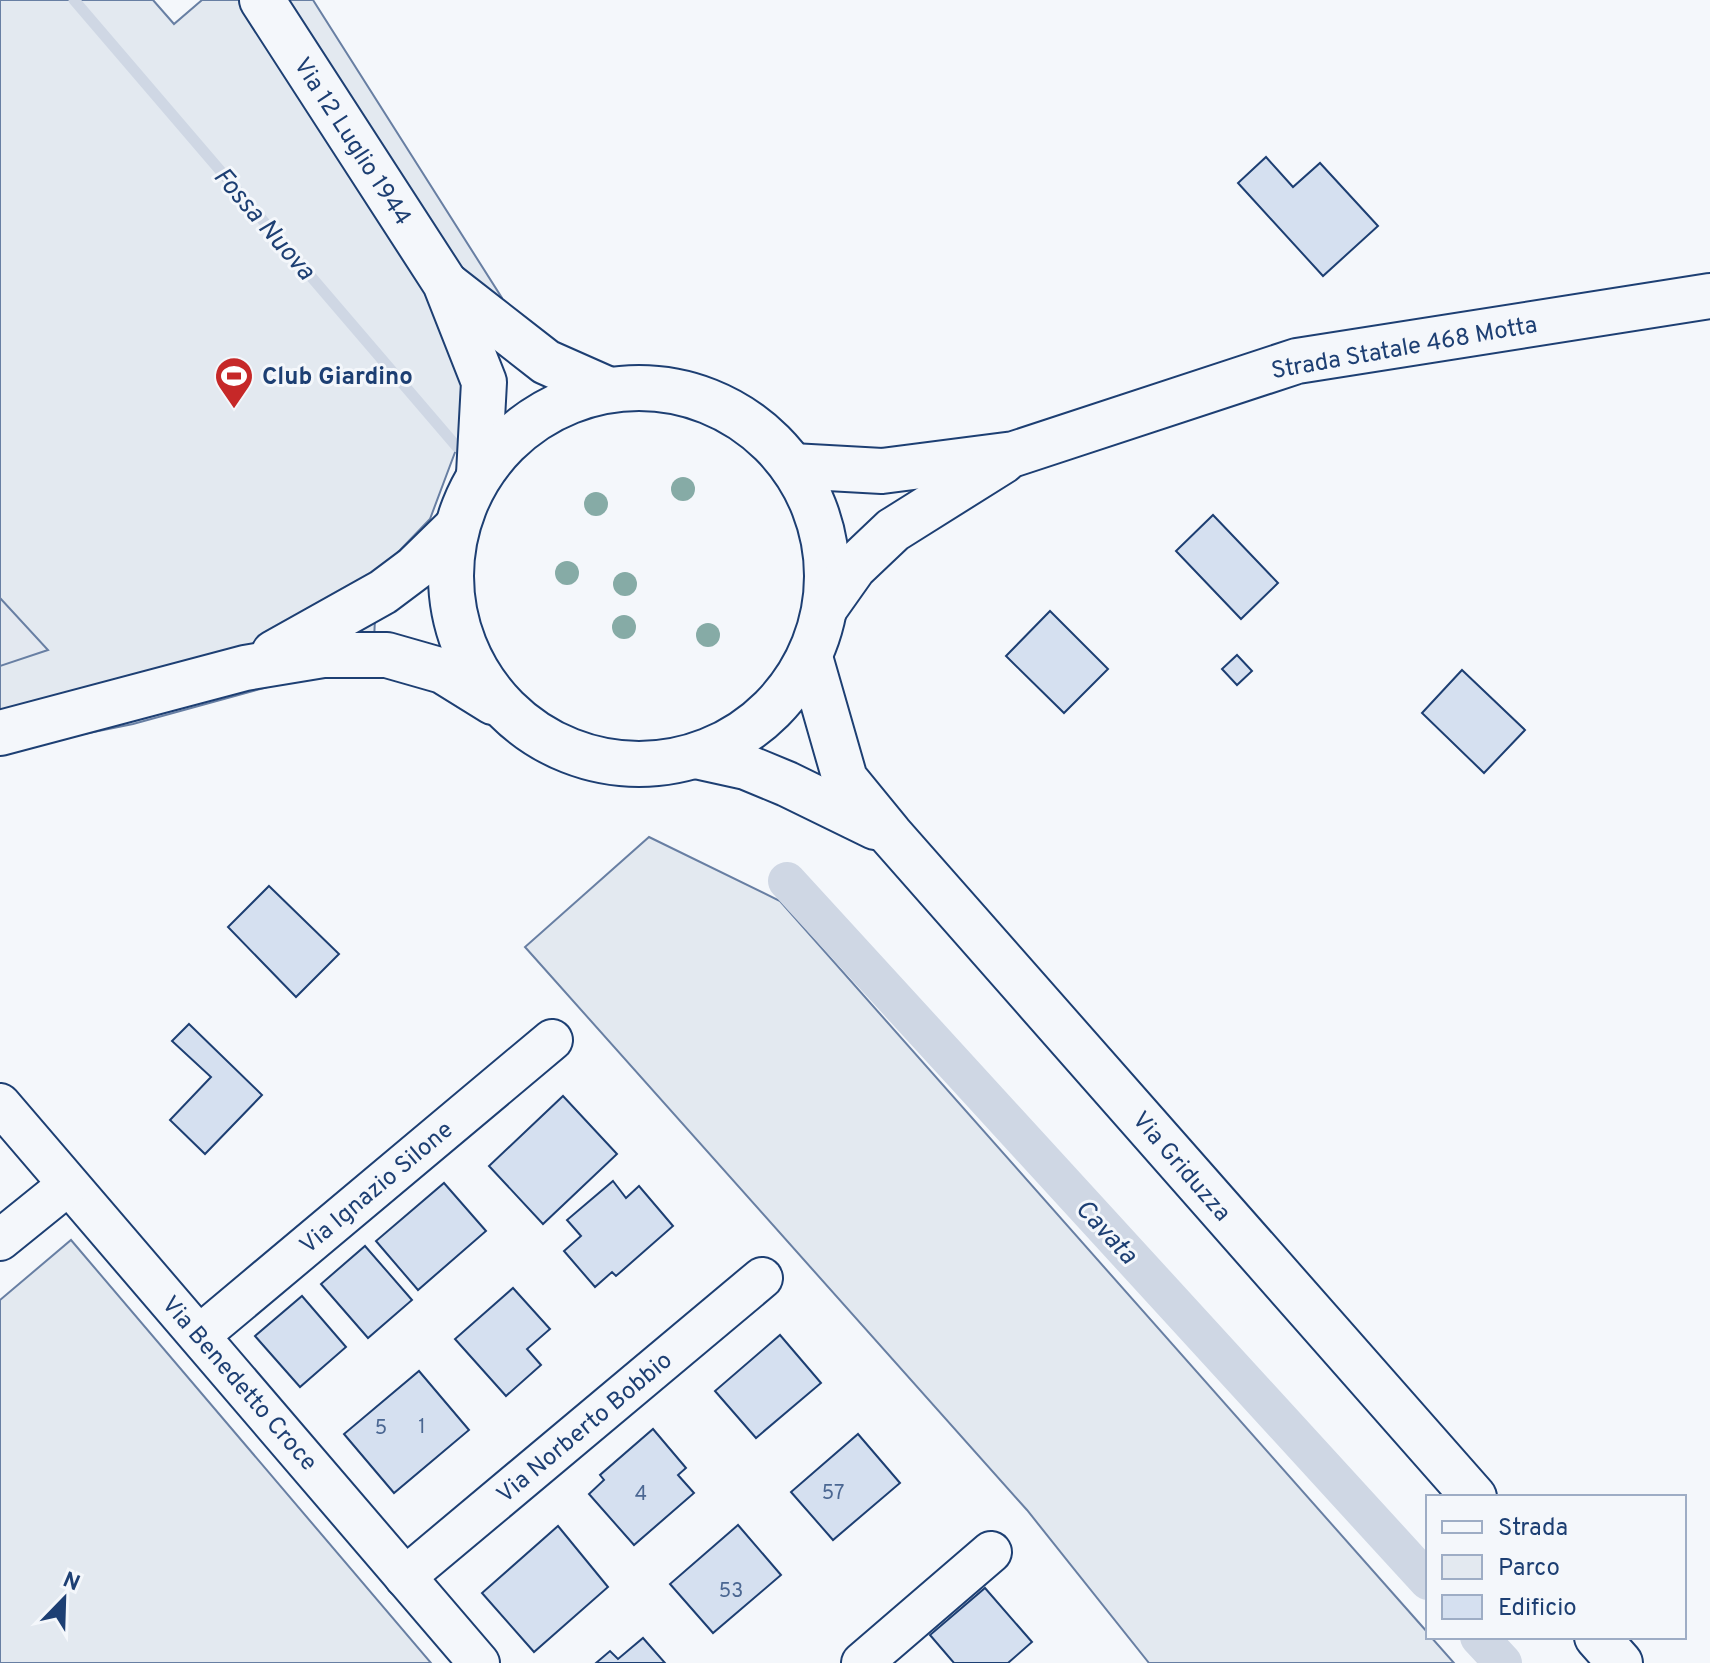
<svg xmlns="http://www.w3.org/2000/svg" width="1710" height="1663" font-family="Overpass,sans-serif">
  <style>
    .green { fill: #e3e9f0; stroke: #687fa3; stroke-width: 2 }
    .parking { fill: #e3e8f0; stroke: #687fa3; stroke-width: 2 }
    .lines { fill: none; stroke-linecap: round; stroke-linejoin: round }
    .stream { stroke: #cfd7e4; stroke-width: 11 }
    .canal { stroke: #cfd7e4; stroke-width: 38 }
    .building { fill: #d5e0f0; stroke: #1d3f73; stroke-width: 2 }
    .minor-casing { stroke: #1d3f73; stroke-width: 44 }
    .major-casing { stroke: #1d3f73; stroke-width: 48 }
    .minor { stroke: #f4f7fb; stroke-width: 40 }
    .major { stroke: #f4f7fb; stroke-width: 44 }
    .tree { fill: #86aba6 }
    .labels { text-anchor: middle; stroke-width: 6; stroke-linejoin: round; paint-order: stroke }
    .number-label { font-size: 20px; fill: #4b6792 }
    .street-label { font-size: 24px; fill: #1d3f73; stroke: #f4f7fb }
    .poi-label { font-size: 24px; font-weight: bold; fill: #1d3f73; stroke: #f4f7fb; text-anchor: start }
    .water-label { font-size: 26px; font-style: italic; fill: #1d3f73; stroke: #f4f7fb }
  </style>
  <rect width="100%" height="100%" fill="#f4f7fb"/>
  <g class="green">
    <path d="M 0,0 L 153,0 L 174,24 L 202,0 L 313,0 L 502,298 L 457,447 L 430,519 L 377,574 L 373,663 L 348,665 L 133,724 L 0,751 Z"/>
    <path d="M 649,837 L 780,901 L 1428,1633 L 1428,1637 L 1431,1637 L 1454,1663 L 1149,1663 L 1027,1510 L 525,947 Z"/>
    <path d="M 71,1240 L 431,1663 L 0,1663 L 0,1300 Z"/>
  </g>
  <path class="parking" d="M 0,598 L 48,650 L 0,666 Z"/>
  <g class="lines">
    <path class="stream" d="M 74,0 L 457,447"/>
    <g class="canal">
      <path d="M 787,881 L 1428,1581"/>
      <path d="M 1479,1637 L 1503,1663"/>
    </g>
  </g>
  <g class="building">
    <path d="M 1266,157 L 1293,187 L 1320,163 L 1378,226 L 1323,276 L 1238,183 Z"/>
    <path d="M 1213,515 L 1278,583 L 1241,619 L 1176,551 Z"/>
    <path d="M 1050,611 L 1108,669 L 1064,713 L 1006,656 Z"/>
    <path d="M 1237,655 L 1252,671 L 1237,685 L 1222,669 Z"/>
    <path d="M 1462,670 L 1525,730 L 1484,773 L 1422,713 Z"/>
    <path d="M 269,886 L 339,954 L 296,997 L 228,927 Z"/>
    <path d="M 189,1024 L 262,1095 L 205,1154 L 170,1120 L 211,1077 L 172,1041 Z"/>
    <path d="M 563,1096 L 617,1154 L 543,1224 L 489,1166 Z"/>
    <path d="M 613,1181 L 626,1198 L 639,1186 L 673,1226 L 616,1276 L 612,1272 L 595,1287 L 564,1251 L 581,1236 L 567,1220 Z"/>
    <path d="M 444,1183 L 486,1231 L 418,1290 L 376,1241 Z"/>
    <path d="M 365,1246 L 412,1300 L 368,1338 L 321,1284 Z"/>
    <path d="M 513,1288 L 550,1329 L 527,1349 L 541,1365 L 506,1396 L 455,1339 Z"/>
    <path d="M 302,1296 L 346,1347 L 300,1387 L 255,1336 Z"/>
    <path d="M 780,1335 L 821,1383 L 756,1438 L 715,1391 Z"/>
    <path d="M 419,1371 L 469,1430 L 394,1493 L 344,1434 Z"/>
    <path d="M 653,1429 L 686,1468 L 678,1475 L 694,1493 L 634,1545 L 589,1494 L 604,1480 L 600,1475 Z"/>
    <path d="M 858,1434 L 900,1483 L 833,1540 L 791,1492 Z"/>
    <path d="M 738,1525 L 781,1575 L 713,1633 L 670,1584 Z"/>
    <path d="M 558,1526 L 608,1587 L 534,1652 L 482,1593 Z"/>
    <path d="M 985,1588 L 1032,1642 L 1008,1663 L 954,1663 L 930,1635 Z"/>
    <path d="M 643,1638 L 665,1663 L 596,1663 L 610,1651 L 618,1659 Z"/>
  </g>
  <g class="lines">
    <g class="minor-casing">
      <g id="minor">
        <path d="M 0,1104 L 479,1663"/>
        <path d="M 0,1240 L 68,1185"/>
        <path d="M 200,1335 L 552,1040"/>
        <path d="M 405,1577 L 762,1278"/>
        <path d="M 862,1663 L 991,1552"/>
      </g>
    </g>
    <g class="major-casing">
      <g id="major">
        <path d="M 262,0 L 445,283 L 484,382 L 479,474"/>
        <path d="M 446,284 L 546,362 L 607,389"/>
        <circle cx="639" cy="576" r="188"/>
        <path d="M 792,466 L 882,471 L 1014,454 L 1297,361 L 1710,296"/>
        <path d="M 825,608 L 854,567 L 893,530 L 1003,461"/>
        <path d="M 274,653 L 383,592 L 415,568 L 456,528"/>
        <path d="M 810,657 L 845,779 L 890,834 L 1474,1497"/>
        <path d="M 0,733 L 245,668 L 323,655 L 387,655 L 443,671 L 493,702"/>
        <path d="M 696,756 L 746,767 L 787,784 L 875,827"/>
        <path d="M 1597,1637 L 1620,1663"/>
      </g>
    </g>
    <use href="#minor" class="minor"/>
    <use href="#major" class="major"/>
  </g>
  <g class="tree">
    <circle cx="683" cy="489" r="12"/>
    <circle cx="596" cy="504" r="12"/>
    <circle cx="567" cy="573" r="12"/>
    <circle cx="625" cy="584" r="12"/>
    <circle cx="624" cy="627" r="12"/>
    <circle cx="708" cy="635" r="12"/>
  </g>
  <defs>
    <g id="stadium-pin" transform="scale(2)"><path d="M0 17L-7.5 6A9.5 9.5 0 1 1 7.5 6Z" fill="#c62828" stroke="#f4f7fb"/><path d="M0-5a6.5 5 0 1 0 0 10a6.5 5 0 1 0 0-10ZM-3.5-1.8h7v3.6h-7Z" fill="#fff"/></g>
  </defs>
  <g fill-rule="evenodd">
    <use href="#stadium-pin" x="234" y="376"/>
  </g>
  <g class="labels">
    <g class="number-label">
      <text x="422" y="1433">1</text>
      <text x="381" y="1434">5</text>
      <text x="833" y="1499">57</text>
      <text x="641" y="1500">4</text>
      <text x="731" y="1597">53</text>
    </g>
    <g class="street-label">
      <text transform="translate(353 141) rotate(57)" y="8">Via 12 Luglio 1944</text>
      <text transform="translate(1404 347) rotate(-10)" y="8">Strada Statale 468 Motta</text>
      <text transform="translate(1182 1166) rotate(49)" y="8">Via Griduzza</text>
      <text transform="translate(376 1187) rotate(-40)" y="8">Via Ignazio Silone</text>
      <text transform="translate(240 1383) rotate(49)" y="8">Via Benedetto Croce</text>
      <text transform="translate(584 1427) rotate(-40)" y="8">Via Norberto Bobbio</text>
    </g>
    <g class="poi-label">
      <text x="262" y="384">Club Giardino</text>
    </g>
    <g class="water-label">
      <text transform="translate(265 223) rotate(49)" y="9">Fossa Nuova</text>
      <text transform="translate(1107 1231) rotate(47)" y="9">Cavata</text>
    </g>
  </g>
  <rect x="1426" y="1495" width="260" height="144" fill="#f4f7fb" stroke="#9eadc5" stroke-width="2"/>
  <rect x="1442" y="1521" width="40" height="12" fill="#f4f7fb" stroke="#9eadc5" stroke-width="2"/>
  <text x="1498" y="1535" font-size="24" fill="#1d3f73">Strada</text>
  <rect x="1442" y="1555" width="40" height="24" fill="#e3e9f0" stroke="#9eadc5" stroke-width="2"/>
  <text x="1498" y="1575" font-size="24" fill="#1d3f73">Parco</text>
  <rect x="1442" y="1595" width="40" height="24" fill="#d5e0f0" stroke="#9eadc5" stroke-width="2"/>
  <text x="1498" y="1615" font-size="24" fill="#1d3f73">Edificio</text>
  <g transform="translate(64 1599) rotate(23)" stroke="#f4f7fb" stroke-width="6" paint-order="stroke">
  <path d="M0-6L14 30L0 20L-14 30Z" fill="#1d3f73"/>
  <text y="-12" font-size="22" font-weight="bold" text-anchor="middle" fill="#1d3f73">N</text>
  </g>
</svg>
